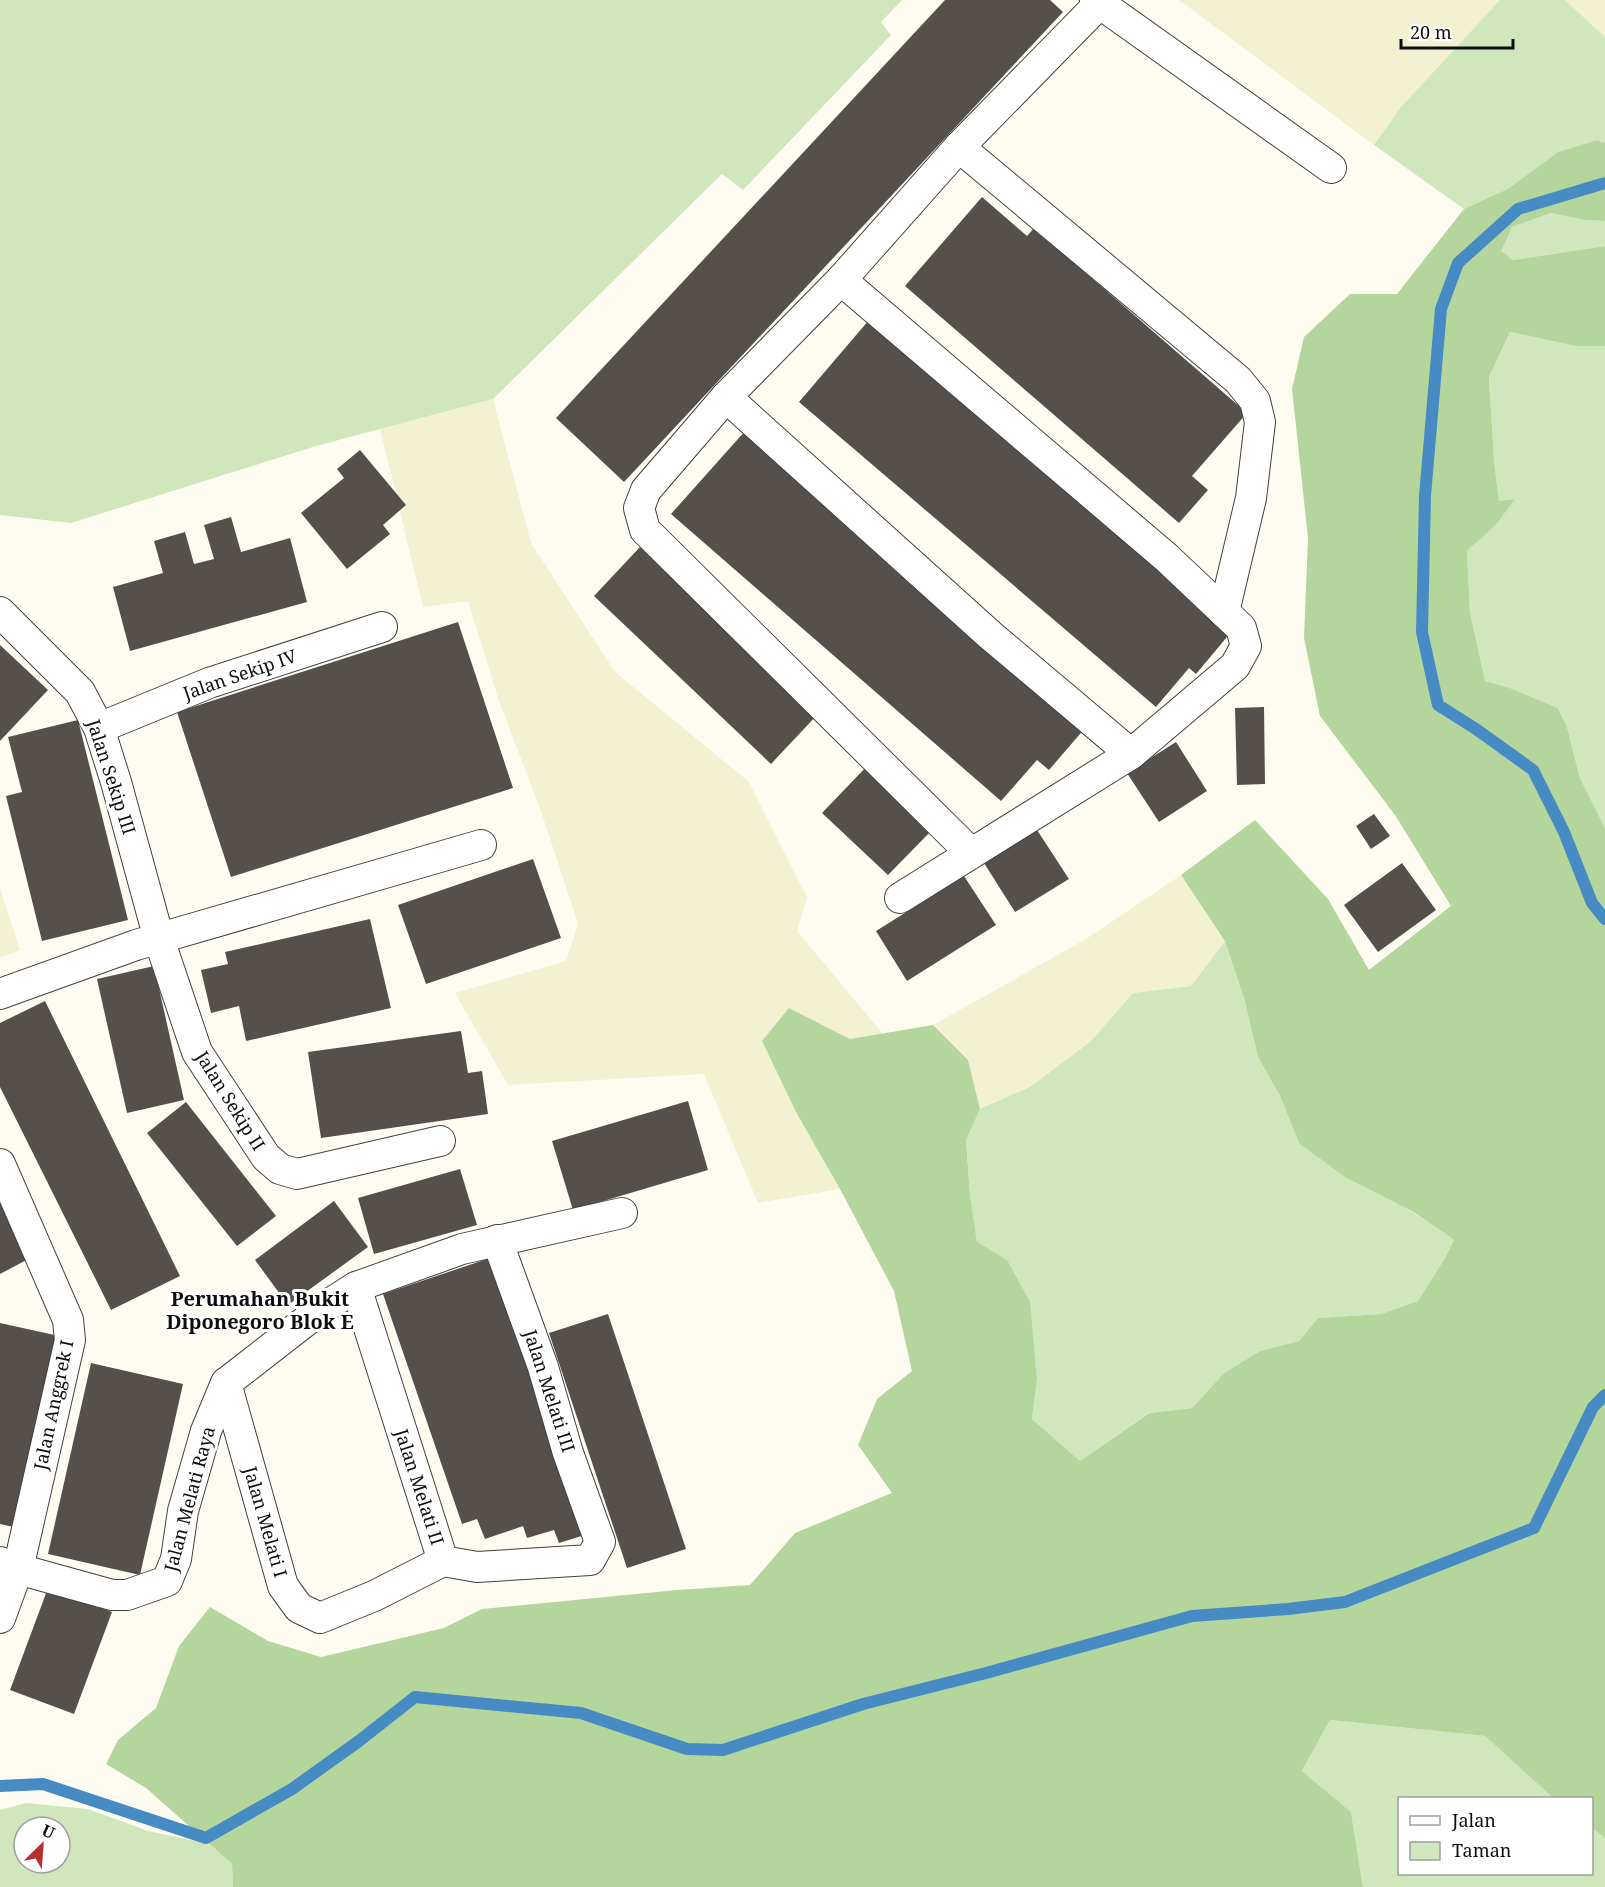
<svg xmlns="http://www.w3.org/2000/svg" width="1605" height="1887" font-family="'Noto Serif',serif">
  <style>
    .farmland { fill: #f2f1d2 }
    .green { fill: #d0e6bd; fill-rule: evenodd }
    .forest { fill: #b4d69d }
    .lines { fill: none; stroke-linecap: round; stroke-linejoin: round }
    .stream { stroke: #468bc3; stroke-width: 12 }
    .building { fill: #56504c }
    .street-casing { stroke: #414141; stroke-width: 32 }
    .street { stroke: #fff; stroke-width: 30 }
    .labels { text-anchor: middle; stroke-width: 6; stroke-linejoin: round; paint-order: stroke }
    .street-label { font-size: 18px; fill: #0e0e0e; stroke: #fff }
    .neighbourhood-label { font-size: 20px; font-weight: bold; fill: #0e0e0e; stroke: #fff }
  </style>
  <rect width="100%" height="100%" fill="#fefcf1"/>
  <g class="farmland">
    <path d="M 1179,0 L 1500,0 L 1401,107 L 1374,145 Z"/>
    <path d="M 1565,0 L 1605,0 L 1605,37 Z"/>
    <path d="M 493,399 L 531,543 L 615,672 L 748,781 L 807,897 L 797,931 L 883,1034 L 850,1039 L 789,1008 L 797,1114 L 840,1189 L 758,1203 L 704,1074 L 508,1085 L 455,993 L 566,961 L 578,924 L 542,814 L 499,701 L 468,601 L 423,607 L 380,429 Z"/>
    <path d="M 1181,875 L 1225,941 L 1191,986 L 1133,993 L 1090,1042 L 1030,1087 L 980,1109 L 968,1060 L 933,1025 L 1086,939 Z"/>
    <path d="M 0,889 L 20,950 L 0,958 Z"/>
  </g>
  <g class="green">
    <path d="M 0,0 L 902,0 L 881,22 L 891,35 L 743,190 L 722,174 L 493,399 L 316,446 L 71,523 L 0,515 Z"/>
    <path d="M 1500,0 L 1565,0 L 1605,37 L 1605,143 L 1597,140 L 1558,152 L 1508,190 L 1464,209 L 1374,145 L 1401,107 Z"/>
    <path d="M 1551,213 L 1584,220 L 1605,221 L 1605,246 L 1513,260 L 1500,251 L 1512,227 Z"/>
    <path d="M 1510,332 L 1576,346 L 1605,346 L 1605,828 L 1580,778 L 1567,727 L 1558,708 L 1510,688 L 1485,681 L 1470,612 L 1467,551 L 1495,526 L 1514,499 L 1499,501 L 1494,460 L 1489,377 Z"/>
    <path d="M 1225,941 L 1244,998 L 1258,1057 L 1280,1096 L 1299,1143 L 1398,1202 L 1454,1240 L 1445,1258 L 1418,1301 L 1381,1314 L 1318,1318 L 1299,1341 L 1260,1351 L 1224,1373 L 1192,1408 L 1148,1413 L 1080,1461 L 1032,1419 L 1037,1379 L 1033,1343 L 1007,1260 L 977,1243 L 970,1194 L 966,1139 L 980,1109 L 1030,1087 L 1090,1042 L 1133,993 L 1191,986 Z"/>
    <path d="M 1330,1720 L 1485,1736 L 1553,1798 L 1400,1798 L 1400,1874 L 1592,1874 L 1592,1828 L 1605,1838 L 1605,1887 L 1363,1887 L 1351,1812 L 1302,1771 Z"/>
    <path d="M 26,1803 L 88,1809 L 148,1831 L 209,1844 L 232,1864 L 233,1887 L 0,1887 L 0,1810 ZM 24,1827 L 60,1827 L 60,1863 L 24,1863 Z"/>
  </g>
  <path class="forest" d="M 1597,140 L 1605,143 L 1605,221 L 1584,220 L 1551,213 L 1512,227 L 1501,251 L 1513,260 L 1605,246 L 1605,346 L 1576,346 L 1510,332 L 1489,377 L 1494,460 L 1499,501 L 1515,499 L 1495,526 L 1467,551 L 1470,612 L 1485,681 L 1510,688 L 1558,708 L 1567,727 L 1580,778 L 1605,828 L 1605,1838 L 1592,1828 L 1592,1798 L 1553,1798 L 1485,1736 L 1330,1720 L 1302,1771 L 1351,1812 L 1363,1887 L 233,1887 L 232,1864 L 146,1788 L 106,1764 L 118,1740 L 156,1708 L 179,1646 L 210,1607 L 268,1641 L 321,1657 L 444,1628 L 482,1609 L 677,1590 L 750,1585 L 795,1533 L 892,1493 L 858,1445 L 877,1399 L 912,1371 L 894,1291 L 840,1189 L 797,1114 L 762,1041 L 789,1008 L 850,1039 L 933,1025 L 968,1060 L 980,1109 L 966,1140 L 970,1194 L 977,1242 L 1007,1260 L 1030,1302 L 1037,1379 L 1032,1419 L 1080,1461 L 1149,1413 L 1192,1408 L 1224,1373 L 1260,1351 L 1299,1341 L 1318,1318 L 1381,1314 L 1418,1301 L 1445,1258 L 1454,1240 L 1412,1211 L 1345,1177 L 1299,1143 L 1280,1096 L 1258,1057 L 1244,998 L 1225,941 L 1181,875 L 1255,820 L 1328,899 L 1369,970 L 1451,906 L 1395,815 L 1320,716 L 1304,638 L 1308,538 L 1292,389 L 1304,337 L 1350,294 L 1397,294 L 1464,209 L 1508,189 L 1558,152 Z"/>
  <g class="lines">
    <g class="stream">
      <path d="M 1605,183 L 1518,209 L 1458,263 L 1441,309 L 1425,496 L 1422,632 L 1438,705 L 1476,729 L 1533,770 L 1564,832 L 1592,903 L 1605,919"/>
      <path d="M 0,1786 L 43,1784 L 206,1838 L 292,1789 L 359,1741 L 415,1697 L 581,1713 L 687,1749 L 723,1750 L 863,1704 L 986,1673 L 1192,1616 L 1288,1609 L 1345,1602 L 1534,1528 L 1593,1407 L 1605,1395"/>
    </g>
  </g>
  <g class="building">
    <path d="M 945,0 L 1050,0 L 1063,12 L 624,482 L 556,418 Z"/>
    <path d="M 982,197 L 1027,236 L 1034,228 L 1247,413 L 1192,476 L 1208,490 L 1179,523 L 905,286 Z"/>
    <path d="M 869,320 L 1232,631 L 1196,674 L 1189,668 L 1156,707 L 799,402 Z"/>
    <path d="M 746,430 L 1086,727 L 1049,770 L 1037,760 L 1001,801 L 671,514 Z"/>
    <path d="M 360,450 L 406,505 L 383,525 L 390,534 L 347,569 L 301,513 L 344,478 L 337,469 Z"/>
    <path d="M 231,517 L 241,552 L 290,538 L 307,602 L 130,651 L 113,587 L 163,573 L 154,541 L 185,532 L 194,564 L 214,559 L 204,525 Z"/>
    <path d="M 640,547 L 817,715 L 771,764 L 594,596 Z"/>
    <path d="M 458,622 L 513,788 L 231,877 L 177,712 Z"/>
    <path d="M 0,645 L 48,690 L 0,741 Z"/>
    <path d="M 1264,707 L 1265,784 L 1237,785 L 1235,708 Z"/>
    <path d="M 78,720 L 128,920 L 42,941 L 6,796 L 22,792 L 8,737 Z"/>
    <path d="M 1176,742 L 1207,791 L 1159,822 L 1127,773 Z"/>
    <path d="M 869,764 L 935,827 L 888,875 L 822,813 Z"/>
    <path d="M 1374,814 L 1390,836 L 1371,849 L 1356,826 Z"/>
    <path d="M 1037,830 L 1069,879 L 1015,912 L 984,863 Z"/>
    <path d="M 533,859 L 561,938 L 426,984 L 398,905 Z"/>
    <path d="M 1402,863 L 1436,910 L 1378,952 L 1344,905 Z"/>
    <path d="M 964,876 L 996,925 L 907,981 L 876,931 Z"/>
    <path d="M 370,919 L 391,1008 L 246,1041 L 239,1006 L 211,1013 L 201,970 L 228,964 L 225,952 Z"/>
    <path d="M 154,966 L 184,1100 L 127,1113 L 97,979 Z"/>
    <path d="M 45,1001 L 180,1276 L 111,1310 L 0,1087 L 0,1023 Z"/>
    <path d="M 461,1031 L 468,1073 L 482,1071 L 488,1114 L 321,1138 L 308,1052 Z"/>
    <path d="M 688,1101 L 708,1170 L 573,1210 L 552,1141 Z"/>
    <path d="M 186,1102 L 276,1216 L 237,1246 L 147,1133 Z"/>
    <path d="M 460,1169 L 477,1225 L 374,1254 L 358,1198 Z"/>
    <path d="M 0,1188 L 36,1255 L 0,1274 Z"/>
    <path d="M 334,1201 L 368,1247 L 288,1305 L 255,1260 Z"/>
    <path d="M 493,1257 L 588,1534 L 559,1543 L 554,1530 L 527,1538 L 523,1526 L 485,1539 L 477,1519 L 462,1524 L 383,1294 Z"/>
    <path d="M 608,1314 L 686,1549 L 627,1568 L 549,1333 Z"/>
    <path d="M 0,1323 L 59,1336 L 18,1528 L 0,1524 Z"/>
    <path d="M 91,1363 L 183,1384 L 140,1575 L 48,1554 Z"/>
    <path d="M 48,1588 L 112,1612 L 74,1714 L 10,1690 Z"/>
  </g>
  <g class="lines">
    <g class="street-casing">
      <g id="street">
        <path d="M 1095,0 L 1331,168"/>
        <path d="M 959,147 L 1238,380 L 1255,401 L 1260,422 L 1251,498 L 1224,612"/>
        <path d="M 841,280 L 1167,558 L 1241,628 L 1246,646 L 1235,666 L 1131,754"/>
        <path d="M 726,397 L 990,635 L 1131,754 L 900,898"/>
        <path d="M 0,612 L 80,692 L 99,728 L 116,782 L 159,939 L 197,1052 L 266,1157 L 280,1169 L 297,1174 L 440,1141"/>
        <path d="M 99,728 L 209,683 L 382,627"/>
        <path d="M 971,853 L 645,530 L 639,508 L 646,490 L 726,397 L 841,280 L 959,147 L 1099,4"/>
        <path d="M 0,994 L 136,945 L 481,845"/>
        <path d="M 0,1164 L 68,1320 L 70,1340 L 18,1569 L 0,1618"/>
        <path d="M 356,1287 L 443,1561 L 477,1567 L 590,1560 L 600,1542 L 568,1453 L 543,1367 L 497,1240"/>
        <path d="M 226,1383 L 283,1586 L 299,1608 L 320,1618 L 374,1596 L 443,1561"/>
        <path d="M 0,1562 L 18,1569 L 112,1595 L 127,1595 L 167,1581 L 176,1559 L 183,1511 L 206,1431 L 226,1383 L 320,1310 L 356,1287 L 462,1249 L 622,1213"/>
      </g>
    </g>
    <use href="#street" class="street"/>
  </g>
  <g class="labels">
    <g class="street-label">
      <text transform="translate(240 675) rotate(-19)" y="6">Jalan Sekip IV</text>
      <text transform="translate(111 777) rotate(72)" y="6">Jalan Sekip III</text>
      <text transform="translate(230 1101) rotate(58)" y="6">Jalan Sekip II</text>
      <text transform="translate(549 1391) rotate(72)" y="6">Jalan Melati III</text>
      <text transform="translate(54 1405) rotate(-78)" y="6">Jalan Anggrek I</text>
      <text transform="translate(419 1487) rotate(72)" y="6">Jalan Melati II</text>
      <text transform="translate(190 1499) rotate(-75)" y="6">Jalan Melati Raya</text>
      <text transform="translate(265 1522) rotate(74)" y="6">Jalan Melati I</text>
    </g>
    <g class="neighbourhood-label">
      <text x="260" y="1306">Perumahan Bukit<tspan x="260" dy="23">Diponegoro Blok E</tspan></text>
    </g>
  </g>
  <rect x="1398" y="1797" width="195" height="78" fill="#ffffff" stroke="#9f9f9f" stroke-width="1.5"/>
  <rect x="1410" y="1816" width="30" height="9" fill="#ffffff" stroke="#9f9f9f" stroke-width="1.5"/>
  <text x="1452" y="1827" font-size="18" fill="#0e0e0e">Jalan</text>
  <rect x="1410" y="1842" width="30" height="18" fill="#d0e6bd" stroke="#9f9f9f" stroke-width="1.5"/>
  <text x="1452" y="1857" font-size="18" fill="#0e0e0e">Taman</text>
  <g transform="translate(42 1845) rotate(25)"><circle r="28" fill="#ffffff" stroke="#9f9f9f" stroke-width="1.5"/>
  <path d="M0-4.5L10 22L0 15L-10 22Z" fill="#b43031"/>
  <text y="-9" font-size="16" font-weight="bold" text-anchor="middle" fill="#0e0e0e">U</text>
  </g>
  <path d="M1401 39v9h112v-9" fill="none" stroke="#0e0e0e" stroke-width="3"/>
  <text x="1410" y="39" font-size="18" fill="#0e0e0e" stroke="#ffffff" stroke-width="4.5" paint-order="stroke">20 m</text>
</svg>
